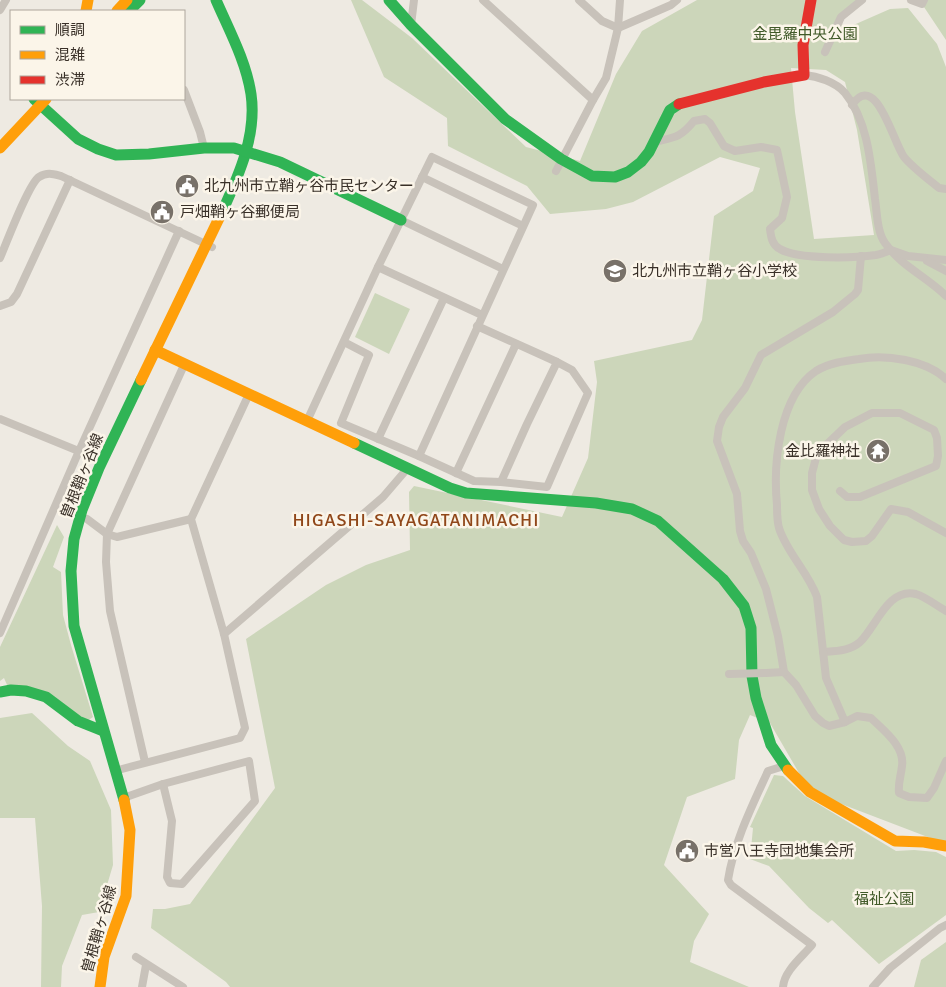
<svg xmlns="http://www.w3.org/2000/svg" width="946" height="987" font-family="Signika,'Noto Sans JP',sans-serif">
  <style>
    .green { fill: #ccd6ba; fill-rule: evenodd }
    .lines { fill: none; stroke-linecap: round; stroke-linejoin: round }
    .street { stroke: #c8c2ba; stroke-width: 8 }
    .fast { stroke: #30b455; stroke-width: 11 }
    .slow { stroke: #ff9f0a; stroke-width: 11 }
    .jam { stroke: #e5322d; stroke-width: 11 }
    .street-bridge { stroke: #c8c2ba; stroke-width: 8 }
    .labels { text-anchor: middle; stroke-width: 5; stroke-linejoin: round; paint-order: stroke }
    .park-label { font-size: 15px; fill: #415a29; stroke: #fbf5e9 }
    .poi-label { font-size: 15px; fill: #393028; stroke: #fbf5e9; text-anchor: start }
    .street-label { font-size: 15px; fill: #393028; stroke: #fbf5e9 }
    .quarter-label { font-size: 18px; letter-spacing: 1px; fill: #904719; stroke: #fbf5e9 }
  </style>
  <rect width="100%" height="100%" fill="#eeeae2"/>
  <g class="green">
    <path d="M 351,0 L 362,0 L 412,38 L 526,147 L 580,161 L 616,74 L 642,31 L 697,0 L 862,0 L 841,17 L 845,40 L 849,27 L 890,9 L 908,8 L 937,44 L 946,67 L 946,844 L 810,792 L 770,723 L 750,715 L 739,740 L 735,779 L 687,797 L 664,865 L 709,914 L 694,941 L 690,962 L 749,987 L 230,987 L 226,982 L 151,928 L 153,909 L 165,909 L 190,904 L 275,788 L 246,639 L 326,585 L 366,565 L 410,550 L 409,492 L 414,486 L 562,517 L 588,458 L 597,382 L 594,361 L 692,340 L 702,320 L 714,216 L 753,191 L 760,168 L 720,157 L 633,202 L 606,209 L 550,214 L 527,186 L 448,146 L 447,118 L 384,77 ZM 791,68 L 826,70 L 845,82 L 857,130 L 874,235 L 814,239 L 795,112 Z"/>
    <path d="M 909,0 L 946,0 L 946,40 L 922,4 Z"/>
    <path d="M 375,293 L 410,309 L 389,354 L 355,337 Z"/>
    <path d="M 57,525 L 64,537 L 53,567 L 61,572 L 63,615 L 71,645 L 93,717 L 87,721 L 71,710 L 8,687 L 4,678 L 0,681 L 0,647 Z"/>
    <path d="M 32,713 L 68,746 L 90,761 L 111,810 L 113,865 L 99,912 L 82,915 L 62,966 L 61,987 L 41,987 L 42,906 L 35,818 L 0,818 L 0,718 Z"/>
    <path d="M 774,775 L 783,776 L 805,796 L 896,851 L 914,850 L 936,852 L 946,857 L 946,915 L 879,964 L 832,920 L 828,923 L 809,908 L 769,866 L 750,859 L 753,828 L 750,827 Z"/>
    <path d="M 946,942 L 946,987 L 914,987 L 921,960 Z"/>
  </g>
  <g class="lines">
    <g class="street">
      <path d="M 483,0 L 593,100"/>
      <path d="M 579,0 L 602,21 L 618,28 L 671,5 L 677,0"/>
      <path d="M 911,0 L 922,4 L 924,0"/>
      <path d="M 0,10 L 6,0"/>
      <path d="M 411,25 L 414,0"/>
      <path d="M 825,52 L 841,17 L 862,0"/>
      <path d="M 804,75 C 817,76 836,82 845,93 C 868,121 871,164 875,199 C 877,212 877,232 885,243 C 901,266 927,277 946,296"/>
      <path d="M 184,90 L 200,132 L 204,148"/>
      <path d="M 852,105 C 876,70 893,142 904,157 C 912,167 928,179 939,188 L 946,189"/>
      <path d="M 654,142 C 675,137 680,138 694,121 L 705,119 L 710,123 L 724,146 L 735,151 L 761,147 L 777,150 L 787,197 L 782,218 L 770,229 C 771,237 772,245 780,249 C 798,260 855,258 876,255 C 881,254 886,252 891,250 L 908,256 L 946,260"/>
      <path d="M 556,171 L 593,100 L 606,78 L 618,28 L 620,0"/>
      <path d="M 422,177 L 523,226"/>
      <path d="M 401,220 L 503,269"/>
      <path d="M 861,256 L 858,290 L 855,294 L 833,312 L 761,355 L 745,388 L 723,417 L 719,427 L 717,441 L 737,494 L 740,531 L 743,541 L 751,553 L 766,589 L 778,636 L 784,672 L 796,685 L 815,716 L 823,723 L 829,726 L 845,722 L 857,716 L 871,718 C 883,730 905,746 902,766 C 901,776 898,782 899,793 L 909,797 L 927,798 L 934,788 L 946,761"/>
      <path d="M 0,258 C 6,244 29,183 39,177 C 47,172 53,174 61,176 L 212,247"/>
      <path d="M 927,261 L 946,271"/>
      <path d="M 378,267 L 482,315"/>
      <path d="M 0,306 L 11,302 L 17,294 L 70,180"/>
      <path d="M 0,419 L 103,461"/>
      <path d="M 307,421 L 378,267 L 432,157 L 533,205 L 419,456 L 341,423 L 369,355 L 344,342"/>
      <path d="M 378,439 L 444,298"/>
      <path d="M 419,456 L 474,481 L 501,482 L 527,424 L 557,362 L 477,326"/>
      <path d="M 456,473 L 516,344"/>
      <path d="M 501,482 L 547,487 L 588,393 L 572,370 L 557,362"/>
      <path d="M 840,491 L 847,497 L 860,497 L 936,466 L 938,456 L 937,438 L 934,430 L 900,413 L 872,413 L 845,427 L 821,450 L 816,458 L 812,473 L 812,490 L 819,509 L 830,526 L 844,540 L 852,542 L 866,541 L 872,536 L 891,509 L 908,512 L 946,533"/>
      <path d="M 87,519 L 107,534 L 117,537 L 191,519"/>
      <path d="M 0,633 L 79,451 L 179,231"/>
      <path d="M 224,634 L 383,497 L 407,469"/>
      <path d="M 823,652 C 836,651 850,651 860,642 C 876,627 888,587 916,594 C 926,597 937,606 946,611"/>
      <path d="M 766,673 L 784,672"/>
      <path d="M 845,722 L 826,678 L 817,597 C 808,572 787,553 779,528 C 777,521 777,512 777,505 C 773,464 779,396 816,371 C 829,363 844,361 859,359 C 886,354 926,360 946,379"/>
      <path d="M 249,761 L 255,801 L 182,884 L 170,883 L 167,877 L 172,821 L 163,784 Z"/>
      <path d="M 145,762 L 110,611 L 106,562 L 107,534 L 185,363"/>
      <path d="M 122,769 L 240,738 L 245,728 L 224,634 L 191,519 L 249,394"/>
      <path d="M 129,796 L 163,784"/>
      <path d="M 136,957 L 183,987"/>
      <path d="M 142,987 L 146,965"/>
      <path d="M 783,987 C 784,971 802,957 812,945 L 731,885 L 728,880 C 734,842 752,806 768,771 L 784,766"/>
      <path d="M 873,987 L 890,968 L 940,928 L 946,925"/>
    </g>
    <g class="fast">
      <path d="M 216,0 C 229,30 246,61 251,94 C 257,135 239,175 222,212"/>
      <path d="M 389,0 L 411,25 L 505,119 L 561,159 L 592,176 L 615,177 L 628,172 L 641,162 L 649,152 L 670,110 L 679,104"/>
      <path d="M 129,11 L 140,0"/>
      <path d="M 34,99 L 78,139 L 98,149 L 116,155 L 149,154 L 204,148 L 234,148 L 280,162 L 401,220"/>
      <path d="M 354,443 L 450,488 L 466,493 L 596,503 L 632,509 L 658,521 L 723,579 L 744,606 L 751,628 L 752,676 L 756,698 L 771,745 L 788,770"/>
      <path d="M 0,692 L 11,690 L 26,691 L 46,697 L 78,721 L 103,731"/>
      <path d="M 124,800 L 74,626 L 71,571 L 74,539 L 82,510 L 99,468 L 141,380"/>
    </g>
    <g class="slow">
      <path d="M 86,11 L 88,0"/>
      <path d="M 117,11 L 127,0"/>
      <path d="M 0,148 L 46,99"/>
      <path d="M 155,350 L 354,443"/>
      <path d="M 141,380 L 222,212"/>
      <path d="M 788,770 L 810,792 L 895,841 L 924,842 L 946,846"/>
      <path d="M 100,987 L 104,957 L 126,896 L 130,830 L 124,800"/>
    </g>
    <path class="jam" d="M 679,104 L 764,82 L 804,75 L 803,45 L 811,0"/>
    <path class="street-bridge" d="M 729,674 L 766,673"/>
  </g>
  <defs>
    <g id="civic-disc" transform="scale(1.25)"><circle r="9.5" fill="#787169" stroke="#fbf5e9"/><path d="M-.6-6.5H3V-4.5H.6V-3L4-1V1h2V6H-6V1h2V-1L-.6-3ZM-1.2 2.5V6h2.4V2.5Z" fill="#fff"/></g>
    <g id="school-disc" transform="scale(1.25)"><circle r="9.5" fill="#787169" stroke="#fbf5e9"/><path d="M0-5L7-2L0 1L-7-2ZM-4 1L0 2.5L4 1V4Q0 6-4 4Z" fill="#fff"/></g>
    <g id="temple-disc" transform="scale(1.25)"><circle r="9.5" fill="#787169" stroke="#fbf5e9"/><path d="M0-6L5-2H3V0L6.5 2.5H4V6H1.5V3h-3V6H-4V2.5H-6.5L-3 0V-2H-5Z" fill="#fff"/></g>
  </defs>
  <g fill-rule="evenodd">
    <use href="#civic-disc" x="187" y="186"/>
    <use href="#civic-disc" x="162" y="212"/>
    <use href="#school-disc" x="615" y="271"/>
    <use href="#temple-disc" x="878" y="451"/>
    <use href="#civic-disc" x="687" y="851"/>
  </g>
  <g class="labels">
    <g class="park-label">
      <text x="805" y="39">金毘羅中央公園</text>
      <text x="884" y="904">福祉公園</text>
    </g>
    <g class="poi-label">
      <text x="204" y="191">北九州市立鞘ヶ谷市民センター</text>
      <text x="180" y="217">戸畑鞘ヶ谷郵便局</text>
      <text x="632" y="276">北九州市立鞘ヶ谷小学校</text>
      <text x="860" y="456" text-anchor="end">金比羅神社</text>
      <text x="704" y="856">市営八王寺団地集会所</text>
    </g>
    <g class="street-label">
      <text transform="translate(82 476) rotate(-68)" y="5">曽根鞘ヶ谷線</text>
      <text transform="translate(99 929) rotate(-74)" y="5">曽根鞘ヶ谷線</text>
    </g>
    <g class="quarter-label">
      <text x="416" y="526">HIGASHI-SAYAGATANIMACHI</text>
    </g>
  </g>
  <rect x="10" y="10" width="175" height="90" fill="#fbf5e9" stroke="#ada69c"/>
  <rect x="20" y="26" width="25" height="8" fill="#30b455" stroke="#ada69c"/>
  <text x="55" y="35" font-size="15" fill="#393028">順調</text>
  <rect x="20" y="51" width="25" height="8" fill="#ff9f0a" stroke="#ada69c"/>
  <text x="55" y="60" font-size="15" fill="#393028">混雑</text>
  <rect x="20" y="76" width="25" height="8" fill="#e5322d" stroke="#ada69c"/>
  <text x="55" y="85" font-size="15" fill="#393028">渋滞</text>
</svg>
